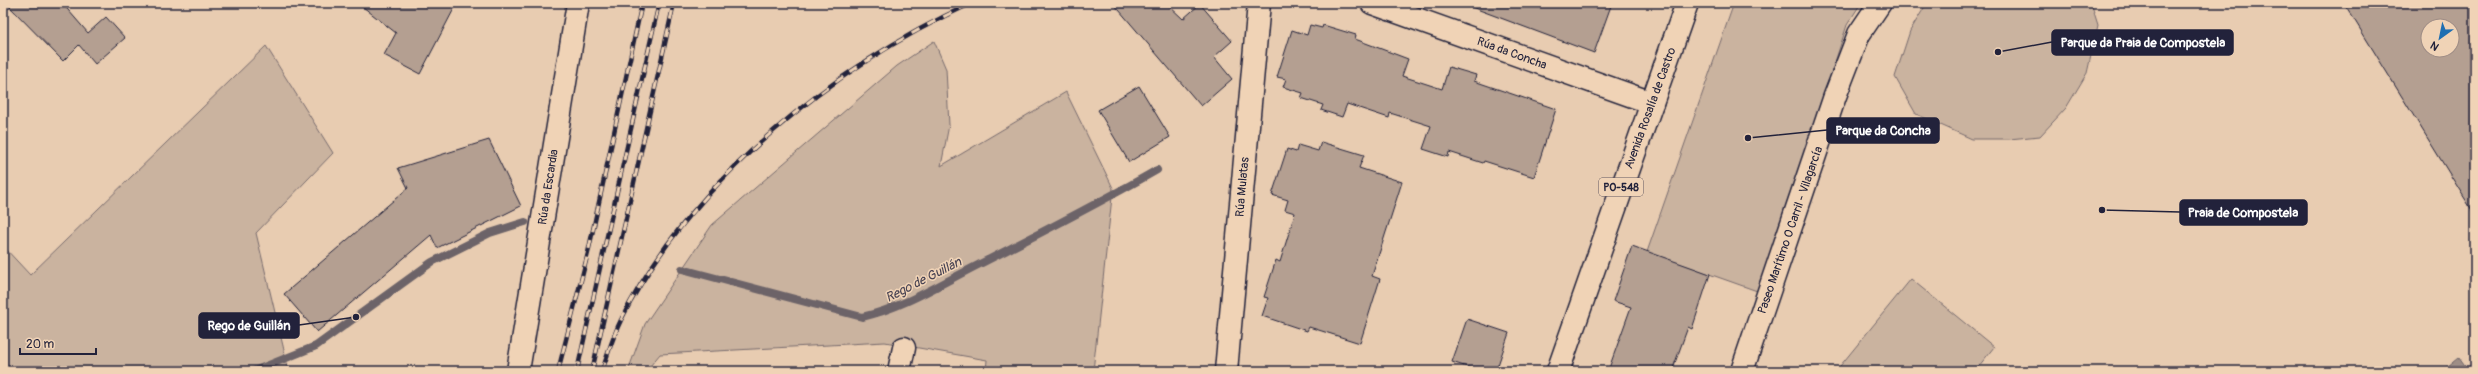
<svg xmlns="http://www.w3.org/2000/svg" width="2478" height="374" font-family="Pangolin,sans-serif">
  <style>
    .green { fill: #cab39f; stroke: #766a6d }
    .water { fill: #9e8e86; stroke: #6c6368 }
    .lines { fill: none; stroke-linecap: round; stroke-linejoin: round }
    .stream { stroke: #6c6368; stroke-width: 8 }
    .building { fill: #b49f91; stroke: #22223b; fill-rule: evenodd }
    .street-casing { stroke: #22223b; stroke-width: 25 }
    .primary-casing { stroke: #22223b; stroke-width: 25 }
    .street { stroke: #f0d3b6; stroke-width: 22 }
    .primary { stroke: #f0d3b6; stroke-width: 22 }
    .rail-casing { stroke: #22223b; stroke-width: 4.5 }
    .rail { stroke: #f0d3b6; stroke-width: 3; stroke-dasharray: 9; stroke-linecap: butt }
    .labels { text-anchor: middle; stroke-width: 3; stroke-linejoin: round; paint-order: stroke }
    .shield { fill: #f0d3b6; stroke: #605760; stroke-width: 1 }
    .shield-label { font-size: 11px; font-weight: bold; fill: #22223b }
    .street-label { font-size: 12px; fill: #22223b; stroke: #f0d3b6 }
    .water-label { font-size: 13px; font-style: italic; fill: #474252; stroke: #f0d3b6 }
    .leader { fill: none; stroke: #22223b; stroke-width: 1.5 }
    .callout-dot { fill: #22223b; stroke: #f0d3b6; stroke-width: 1.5 }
    .callout { fill: #22223b; stroke: #22223b; stroke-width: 1.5 }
    .callout-label { font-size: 13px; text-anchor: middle; font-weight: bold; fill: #fff }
  </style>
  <rect width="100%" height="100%" fill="#e8ccb1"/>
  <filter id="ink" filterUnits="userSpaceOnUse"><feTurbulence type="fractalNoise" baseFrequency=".025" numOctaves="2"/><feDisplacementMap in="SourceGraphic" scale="8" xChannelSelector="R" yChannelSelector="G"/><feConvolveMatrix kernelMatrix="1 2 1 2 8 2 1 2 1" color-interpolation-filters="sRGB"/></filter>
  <g filter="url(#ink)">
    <g class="green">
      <path d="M 1734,3 L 1861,3 L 1847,25 L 1760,292 L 1647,252 Z"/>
      <path d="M 1927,3 L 2091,3 L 2098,25 L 2087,73 L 2066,108 L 2040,136 L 2009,139 L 1972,139 L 1916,114 L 1895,77 L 1910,31 Z"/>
      <path d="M 934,41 L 946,69 L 949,125 L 941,166 L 1066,92 L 1113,188 L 1093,371 L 986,371 L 987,360 L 885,342 L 660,354 L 646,371 L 628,371 L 645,324 L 712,225 L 897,66 Z"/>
      <path d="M 266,46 L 333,153 L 256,233 L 289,371 L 3,371 L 3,246 L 30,275 Z"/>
      <path d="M 1911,279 L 1994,347 L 1975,371 L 1836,371 Z"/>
    </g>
    <path class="water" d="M 2459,357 L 2469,371 L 2442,371 Z"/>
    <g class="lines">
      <g class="stream">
        <path d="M 682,269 L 862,317 C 903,308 940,284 978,265 C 1038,234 1098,204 1157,170"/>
        <path d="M 254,371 L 316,346 L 432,262 L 490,233 L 525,222"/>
      </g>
    </g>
    <g class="building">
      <path d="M 6,3 L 62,3 L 88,33 L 106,17 L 125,38 L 95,64 L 79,45 L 63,61 Z"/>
      <path d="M 358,3 L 457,3 L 420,74 L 384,55 L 396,33 Z"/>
      <path d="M 1113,3 L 1166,3 L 1183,19 L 1200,4 L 1232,41 L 1214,57 L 1232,79 L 1201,106 Z"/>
      <path d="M 1466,3 L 1612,3 L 1594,53 L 1466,5 Z"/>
      <path d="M 2344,3 L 2475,3 L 2475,215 ZM 2428,26 L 2452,26 L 2452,50 L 2428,50 Z"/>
      <path d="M 1310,25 L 1322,28 L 1323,25 L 1356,35 L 1355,39 L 1408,59 L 1402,76 L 1442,89 L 1449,67 L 1476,75 L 1474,81 L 1556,109 L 1534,177 L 1484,161 L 1483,163 L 1449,152 L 1448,157 L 1423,149 L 1431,126 L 1390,113 L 1389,118 L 1347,104 L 1342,117 L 1321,110 L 1323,105 L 1301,98 L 1303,93 L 1283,87 L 1286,79 L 1277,77 L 1292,30 L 1307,35 Z"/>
      <path d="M 1139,86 L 1170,137 L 1129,162 L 1098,110 Z"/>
      <path d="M 489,140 L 521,206 L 437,248 L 431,235 L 317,332 L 284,294 L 408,188 L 398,168 Z"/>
      <path d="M 1321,142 L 1364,155 L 1359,168 L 1402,182 L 1372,276 L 1380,279 L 1360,343 L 1309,327 L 1307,331 L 1262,316 L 1268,298 L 1264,297 L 1276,260 L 1280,262 L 1295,213 L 1285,210 L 1288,200 L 1272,195 L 1287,149 L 1296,152 L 1298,145 L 1318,151 Z"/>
      <path d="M 1632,246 L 1710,274 L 1692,329 L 1688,327 L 1672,371 L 1608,371 L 1631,307 L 1613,301 Z"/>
      <path d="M 1467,319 L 1509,333 L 1496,371 L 1479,371 L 1452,362 Z"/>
    </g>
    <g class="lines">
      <g class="street-casing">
        <g id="street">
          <path d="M 1372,3 L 1652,103"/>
          <path d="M 518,371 L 578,3"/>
          <path d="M 899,371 L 904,348"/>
          <path d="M 1226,371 L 1259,3"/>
          <path d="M 1742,371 L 1835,96 L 1859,34 L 1880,3"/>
        </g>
      </g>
      <g class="primary-casing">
        <path id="primary" d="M 1558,371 L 1687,3"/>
      </g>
      <use href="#street" class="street"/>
      <use href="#primary" class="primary"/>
      <g class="rail-casing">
        <g id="rail">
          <path d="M 558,371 L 588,253 L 642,3"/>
          <path d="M 577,371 L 659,3"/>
          <path d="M 592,371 L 674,3"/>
          <path d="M 602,371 C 608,354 613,336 621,320 C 690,182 834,66 972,3"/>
        </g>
      </g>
      <use href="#rail" class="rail"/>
    </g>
  </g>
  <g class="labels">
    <rect class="shield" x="1599" y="178" width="44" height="18" rx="3"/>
    <g class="shield-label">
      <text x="1621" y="191">PO-548</text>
    </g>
    <g class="street-label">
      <text transform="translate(1512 53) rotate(20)" y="4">Rúa da Concha</text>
      <text transform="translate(1650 108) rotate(-70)" y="4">Avenida Rosalía de Castro</text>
      <text transform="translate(548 187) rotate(-81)" y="4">Rúa da Escardia</text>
      <text transform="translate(1242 187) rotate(-85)" y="4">Rúa Mulatas</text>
      <text transform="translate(1790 230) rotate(-71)" y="4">Paseo Marítimo O Carril - Vilagarcía</text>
    </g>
    <g class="water-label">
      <text transform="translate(923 279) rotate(-27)" y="5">Rego de Guillán</text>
    </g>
  </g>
  <path class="leader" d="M1998 52L2052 42M1748 138L1827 130M2102 210L2180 212M356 317L299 325"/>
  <g class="callout-dot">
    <circle cx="1998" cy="52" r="4"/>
    <circle cx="1748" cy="138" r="4"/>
    <circle cx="2102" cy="210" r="4"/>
    <circle cx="356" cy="317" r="4"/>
  </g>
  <g class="callout">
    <rect x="2052" y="30" width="181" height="25" rx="4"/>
    <rect x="1827" y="118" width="112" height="25" rx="4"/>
    <rect x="2180" y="200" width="127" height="25" rx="4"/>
    <rect x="199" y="313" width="100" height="25" rx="4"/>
  </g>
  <g class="callout-label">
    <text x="2143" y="47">Parque da Praia de Compostela</text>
    <text x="1883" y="135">Parque da Concha</text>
    <text x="2243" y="217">Praia de Compostela</text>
    <text x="249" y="330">Rego de Guillán</text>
  </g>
  <rect width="2478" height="374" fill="none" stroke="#f0d3b6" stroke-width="16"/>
  <rect x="8" y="8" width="2462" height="358" fill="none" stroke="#22223b" stroke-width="1.5" filter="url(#ink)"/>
  <g transform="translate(2440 38) rotate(213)"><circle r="19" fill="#f0d3b6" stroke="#9e8c85"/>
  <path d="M0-3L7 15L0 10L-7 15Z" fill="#1f6fb2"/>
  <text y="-6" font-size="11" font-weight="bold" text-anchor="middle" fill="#22223b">N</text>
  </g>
  <path d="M20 348v6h76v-6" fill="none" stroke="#22223b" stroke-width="2"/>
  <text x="26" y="348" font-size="12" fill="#22223b" stroke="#f0d3b6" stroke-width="3" paint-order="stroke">20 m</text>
</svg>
